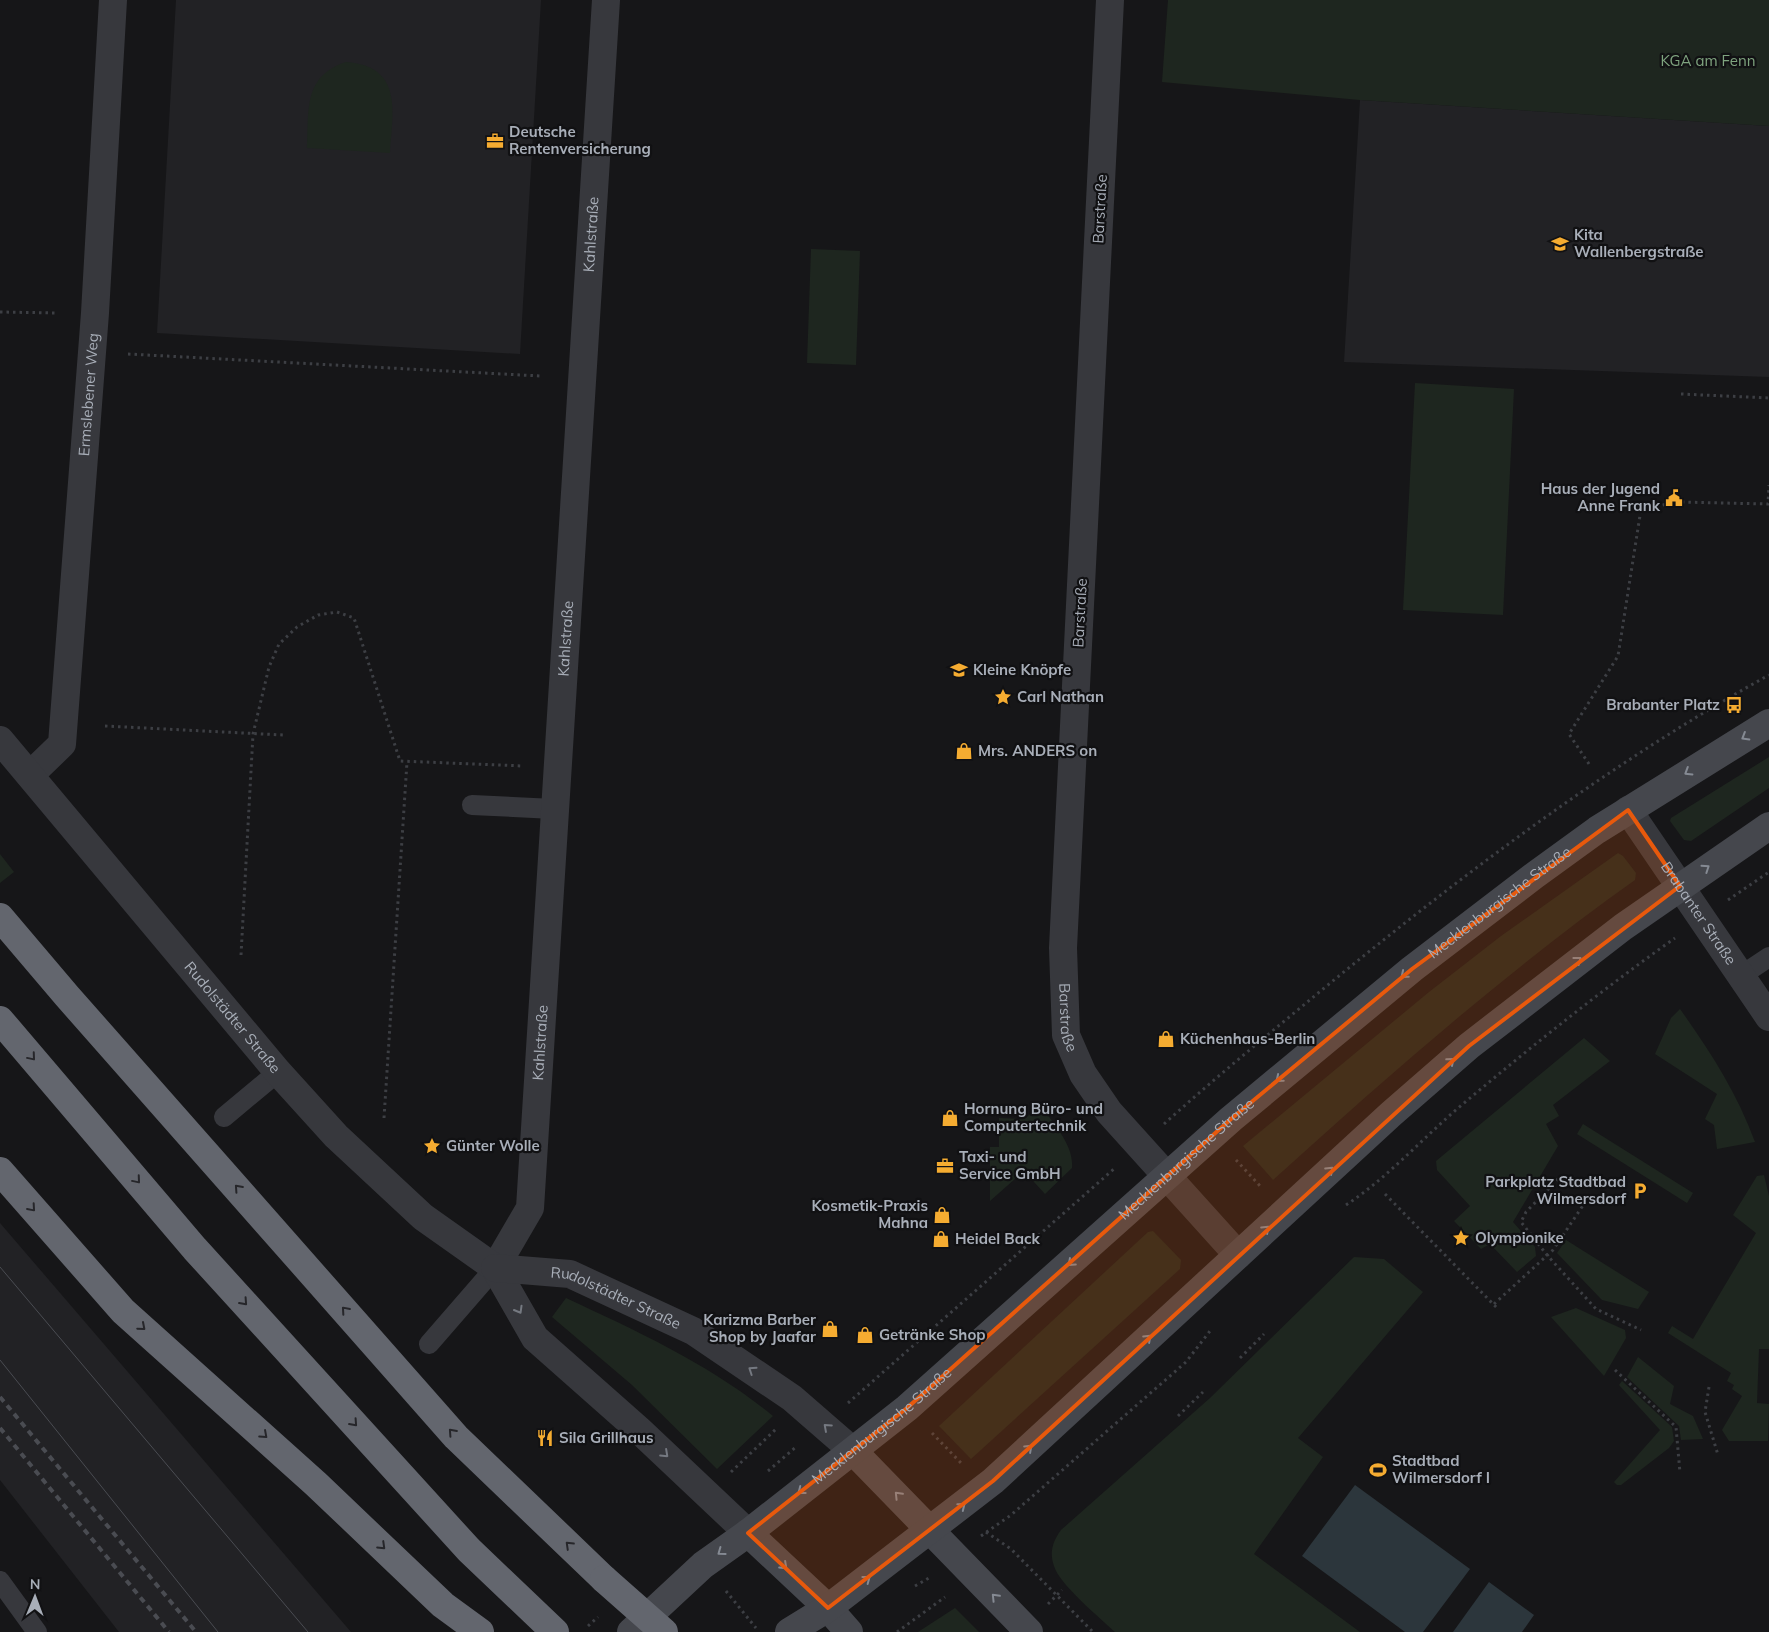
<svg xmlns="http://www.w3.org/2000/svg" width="1769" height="1632" font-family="Mulish,sans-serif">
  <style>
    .built { fill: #222225 }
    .green { fill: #1e261f }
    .water { fill: #2c363c }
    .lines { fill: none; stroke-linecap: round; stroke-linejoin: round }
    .path { stroke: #3d3f44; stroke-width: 3; stroke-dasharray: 2.5 4; stroke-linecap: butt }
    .service { stroke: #37383d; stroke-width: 20 }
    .minor { stroke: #37383d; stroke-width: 28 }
    .tertiary { stroke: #37383d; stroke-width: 28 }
    .secondary { stroke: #45474d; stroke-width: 28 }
    .motorway { stroke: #63666e; stroke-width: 28 }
    .tram { stroke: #4a4c52; stroke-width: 1 }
    .rail { stroke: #4a4c52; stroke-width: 4; stroke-dasharray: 6 5; stroke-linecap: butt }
    .motorway-bridge { stroke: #63666e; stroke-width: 28 }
    .oneway { stroke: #858a93 }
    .oneway2 { stroke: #26262a }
    .oneway3 { stroke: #757981 }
    .marked { fill: #e8590c; fill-opacity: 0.2; stroke: #e8590c; stroke-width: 4; stroke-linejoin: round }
    .labels { text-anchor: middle; stroke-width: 4.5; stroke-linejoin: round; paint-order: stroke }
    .park-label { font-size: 15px; fill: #7fa47f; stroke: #111113 }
    .poi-label { font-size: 15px; font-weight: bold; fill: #a8aeb8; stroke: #111113; text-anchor: start }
    .street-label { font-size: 15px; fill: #a8aeb8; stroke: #111113 }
  </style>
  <rect width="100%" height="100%" fill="#161618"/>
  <g class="built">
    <path d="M 176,0 L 541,0 L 520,354 L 157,333 Z"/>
    <path d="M 1360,100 L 1769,126 L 1769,377 L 1344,362 Z"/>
    <path d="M 0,1223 L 351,1632 L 119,1632 L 0,1480 Z"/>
  </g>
  <g class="green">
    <path d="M 1168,0 L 1769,0 L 1769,126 L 1360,100 L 1162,82 Z"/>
    <path d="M 346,62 C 403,66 393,111 390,153 L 307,148 C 309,110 303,76 346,62 Z"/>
    <path d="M 811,249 L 860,251 L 856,365 L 807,363 Z"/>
    <path d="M 1415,383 L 1514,389 L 1503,615 L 1403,610 Z"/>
    <path d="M 1769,757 L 1769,788 L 1691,841 L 1684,840 L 1670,821 L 1671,818 Z"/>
    <path d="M 1618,853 L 1623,856 L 1636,873 L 1635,880 C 1507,971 1389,1075 1273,1180 L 1243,1146 L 1429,992 L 1501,936 Z"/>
    <path d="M 0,854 L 14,872 L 0,883 Z"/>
    <path d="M 1680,1009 C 1710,1051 1737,1093 1755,1142 L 1717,1149 L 1714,1125 L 1705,1119 L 1717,1094 L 1655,1054 L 1671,1018 Z"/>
    <path d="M 1584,1038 L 1610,1061 L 1553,1105 L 1559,1116 L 1546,1124 L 1558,1146 L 1513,1222 L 1535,1247 L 1536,1256 L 1517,1272 L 1490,1244 L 1481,1249 L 1454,1221 L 1470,1206 L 1437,1170 L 1436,1161 Z"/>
    <path d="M 1042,1107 C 1054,1125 1074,1145 1072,1168 L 1045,1194 L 1024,1171 L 990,1201 L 990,1147 L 999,1147 L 999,1118 L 1023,1119 Z"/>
    <path d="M 1583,1124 L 1693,1193 L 1687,1203 L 1577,1134 Z"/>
    <path d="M 1764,1175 L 1769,1196 L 1769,1349 L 1759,1349 L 1757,1403 L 1769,1404 L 1768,1441 L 1729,1441 L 1722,1430 L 1742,1396 L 1732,1389 L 1734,1385 L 1727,1381 L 1731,1373 L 1668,1333 L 1672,1326 L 1693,1339 L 1756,1233 L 1733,1215 L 1757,1176 Z"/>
    <path d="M 1153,1231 L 1181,1260 L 1180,1269 L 971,1459 L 939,1426 L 1148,1232 Z"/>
    <path d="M 1566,1240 L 1649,1292 L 1638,1309 L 1602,1300 L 1557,1253 Z"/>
    <path d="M 1354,1257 L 1384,1259 L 1423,1292 L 1298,1438 L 1323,1457 L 1254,1554 L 1360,1632 L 1115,1632 C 1100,1618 1059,1584 1054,1566 C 1049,1552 1053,1541 1061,1530 L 1210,1398 Z"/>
    <path d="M 566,1298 C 639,1332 711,1365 773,1416 L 717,1469 L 632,1385 L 552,1317 Z"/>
    <path d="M 1576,1308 L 1625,1330 L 1626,1338 L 1604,1376 L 1551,1317 Z"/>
    <path d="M 1638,1357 L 1674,1386 L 1670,1404 L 1693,1416 L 1703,1439 L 1681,1440 L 1679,1426 L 1627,1377 Z"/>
    <path d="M 1622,1381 L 1672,1427 L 1674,1441 L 1669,1448 L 1621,1485 L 1617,1485 L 1614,1482 L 1660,1430 L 1619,1385 Z"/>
    <path d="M 955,1608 L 979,1632 L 918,1632 Z"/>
  </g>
  <g class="water">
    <path d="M 1355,1485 L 1470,1569 L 1423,1632 L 1405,1632 L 1302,1556 Z"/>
    <path d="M 1489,1582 L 1534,1615 L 1522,1632 L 1453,1632 Z"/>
  </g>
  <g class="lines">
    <g class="path">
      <path d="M 0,312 L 58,313"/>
      <path d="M 128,354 L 540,376"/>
      <path d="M 1681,394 L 1769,398"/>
      <path d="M 105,726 L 283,735"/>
      <path d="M 1589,764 L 1569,734 L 1618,656 L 1641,509 L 1679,502 L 1768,504 L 1769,485"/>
      <path d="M 1728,900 L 1769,872"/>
      <path d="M 241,955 L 253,734 L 269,667 L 279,644 L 297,627 L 318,615 L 337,612 L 354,618 L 400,761 L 523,766"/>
      <path d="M 384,1118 L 407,762"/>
      <path d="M 1164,1124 C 1216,1077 1270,1033 1323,989 C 1463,874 1610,763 1769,675"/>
      <path d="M 1236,1160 L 1261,1187"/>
      <path d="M 1558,1179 L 1526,1212 L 1521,1222 L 1547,1255 L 1596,1309 L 1641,1330"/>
      <path d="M 1385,1194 L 1497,1308"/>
      <path d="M 1346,1205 C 1387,1178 1420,1141 1457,1109 C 1528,1049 1599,992 1675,938"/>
      <path d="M 1494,1304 L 1553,1250 L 1588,1198"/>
      <path d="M 1240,1358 L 1264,1334"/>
      <path d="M 1615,1370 L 1676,1427 L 1680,1473"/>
      <path d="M 1709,1387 L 1705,1412 L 1718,1455"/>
      <path d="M 848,1403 L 1115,1168"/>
      <path d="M 1178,1416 L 1203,1392"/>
      <path d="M 932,1433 L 961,1463"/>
      <path d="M 768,1471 L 797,1446"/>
      <path d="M 731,1472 L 777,1428"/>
      <path d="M 986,1532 L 1011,1549 L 1093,1632"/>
      <path d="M 981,1536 L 1011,1515 L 1186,1362 L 1210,1331"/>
      <path d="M 915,1586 L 929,1578"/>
      <path d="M 726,1591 L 756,1628"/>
      <path d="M 1048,1604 L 1062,1590"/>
      <path d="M 588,1626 L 598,1617"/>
      <path d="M 897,1632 L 945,1597"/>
    </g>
    <g class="service">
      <path d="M 472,805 L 554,809"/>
      <path d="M 1742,975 L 1769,957"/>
      <path d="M 224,1117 L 278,1072"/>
      <path d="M 429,1344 L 495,1268"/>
      <path d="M 0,1581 L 37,1632"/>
    </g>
    <g class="minor">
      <path id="s1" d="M 1110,0 L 1063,948 L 1066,1035 L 1083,1074 L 1109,1112 L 1238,1255"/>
      <path id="s2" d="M 30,775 L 62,744 L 95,313 L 113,0"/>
      <path id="s3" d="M 1628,810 L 1769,1017"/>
      <path id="s4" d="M 495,1268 L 530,1208 L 606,0"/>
    </g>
    <g class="tertiary">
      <path id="s5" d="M 0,740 L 278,1072 L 336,1136 L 423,1217 L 495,1268 L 535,1338 L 639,1430 L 748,1533"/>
      <path id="s6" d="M 495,1268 L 570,1274 L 693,1331 L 792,1398 L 853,1451"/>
    </g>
    <g class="secondary">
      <path d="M 853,1451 L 1029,1632"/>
      <path d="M 748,1533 L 828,1608 L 849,1632"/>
      <path id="s7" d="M 631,1632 L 703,1565 L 748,1533 L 907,1408 L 1231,1119 L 1412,969 L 1535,875 L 1597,830 L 1769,723"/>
      <path d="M 789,1632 L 828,1608 L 993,1481 L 1391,1114 L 1469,1046 L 1623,927 L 1769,826"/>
    </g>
    <g class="motorway">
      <path d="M 0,917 L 67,996 L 456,1437 L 604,1579"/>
      <path d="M 0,1020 L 195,1249 L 469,1550 L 555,1632"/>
      <path d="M 0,1171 L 123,1311 L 316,1484 L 443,1605 L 480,1632"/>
    </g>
    <g class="tram">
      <path d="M 0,1267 L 308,1632"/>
      <path d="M 0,1360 L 218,1632"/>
    </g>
    <g class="rail">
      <path d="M 0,1397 L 196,1632"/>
      <path d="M 0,1428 L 169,1632"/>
    </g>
    <path class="motorway-bridge" d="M 604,1579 L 664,1632"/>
  </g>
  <defs><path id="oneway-chevron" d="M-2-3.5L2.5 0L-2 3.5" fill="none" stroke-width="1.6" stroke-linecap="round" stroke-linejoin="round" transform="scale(1.25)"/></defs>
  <g class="oneway">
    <use href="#oneway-chevron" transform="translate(1745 737) rotate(149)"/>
    <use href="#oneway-chevron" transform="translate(1688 772) rotate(148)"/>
    <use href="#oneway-chevron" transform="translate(1706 868) rotate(-34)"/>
    <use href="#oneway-chevron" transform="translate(1578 960) rotate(-37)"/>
    <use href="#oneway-chevron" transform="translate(1404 975) rotate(140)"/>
    <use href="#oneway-chevron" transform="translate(1451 1061) rotate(-41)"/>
    <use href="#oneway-chevron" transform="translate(1279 1079) rotate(140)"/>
    <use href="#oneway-chevron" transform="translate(1330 1170) rotate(-43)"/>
    <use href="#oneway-chevron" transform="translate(1266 1229) rotate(-43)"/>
    <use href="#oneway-chevron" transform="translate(1071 1263) rotate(138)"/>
    <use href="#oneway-chevron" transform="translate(1148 1338) rotate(-43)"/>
    <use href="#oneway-chevron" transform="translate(1029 1448) rotate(-43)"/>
    <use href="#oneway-chevron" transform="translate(801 1491) rotate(142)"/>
    <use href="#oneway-chevron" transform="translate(898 1495) rotate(-134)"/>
    <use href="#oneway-chevron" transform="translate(962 1506) rotate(-39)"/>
    <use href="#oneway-chevron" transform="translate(721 1552) rotate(144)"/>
    <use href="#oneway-chevron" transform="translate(784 1566) rotate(43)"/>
    <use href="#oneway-chevron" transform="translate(867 1579) rotate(-37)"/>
    <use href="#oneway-chevron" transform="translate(995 1597) rotate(-134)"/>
  </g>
  <g class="oneway2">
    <use href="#oneway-chevron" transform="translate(32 1057) rotate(50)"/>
    <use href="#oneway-chevron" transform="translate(137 1180) rotate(50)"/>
    <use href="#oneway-chevron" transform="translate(238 1188) rotate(-132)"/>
    <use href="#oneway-chevron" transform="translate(32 1208) rotate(49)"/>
    <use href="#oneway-chevron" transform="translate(244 1302) rotate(48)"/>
    <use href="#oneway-chevron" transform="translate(345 1310) rotate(-131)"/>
    <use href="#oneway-chevron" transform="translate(142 1327) rotate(41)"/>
    <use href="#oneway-chevron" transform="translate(354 1423) rotate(48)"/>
    <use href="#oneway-chevron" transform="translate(452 1432) rotate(-132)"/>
    <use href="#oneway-chevron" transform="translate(264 1435) rotate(42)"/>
    <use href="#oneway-chevron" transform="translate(569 1545) rotate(-136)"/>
    <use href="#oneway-chevron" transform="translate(382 1546) rotate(44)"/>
  </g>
  <g class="oneway3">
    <use href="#oneway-chevron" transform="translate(519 1310) rotate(60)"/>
    <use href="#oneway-chevron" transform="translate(752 1370) rotate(-146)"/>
    <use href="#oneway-chevron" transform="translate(827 1427) rotate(-138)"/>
    <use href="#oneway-chevron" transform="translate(665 1454) rotate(43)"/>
  </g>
  <path class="marked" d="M 1628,810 L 1680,886 L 1469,1046 L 993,1481 L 828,1608 L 748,1533 L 907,1408 L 1231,1119 L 1412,969 Z"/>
  <defs>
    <g id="office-bare" transform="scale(1.35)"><path d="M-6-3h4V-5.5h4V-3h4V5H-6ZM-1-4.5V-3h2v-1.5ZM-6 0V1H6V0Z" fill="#f5ac31" stroke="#111113" stroke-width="2.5" paint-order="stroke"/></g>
    <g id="school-bare" transform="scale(1.35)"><path d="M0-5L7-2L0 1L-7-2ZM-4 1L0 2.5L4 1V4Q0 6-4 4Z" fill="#f5ac31" stroke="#111113" stroke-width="2.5" paint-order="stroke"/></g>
    <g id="civic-bare" transform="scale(1.35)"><path d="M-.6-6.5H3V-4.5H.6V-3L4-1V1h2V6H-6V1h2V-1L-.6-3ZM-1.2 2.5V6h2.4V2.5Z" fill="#f5ac31" stroke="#111113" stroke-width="2.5" paint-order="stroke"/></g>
    <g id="sight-bare" transform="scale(1.35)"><path d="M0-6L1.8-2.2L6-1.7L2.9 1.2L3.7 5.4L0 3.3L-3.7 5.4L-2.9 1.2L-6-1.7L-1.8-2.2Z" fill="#f5ac31" stroke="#111113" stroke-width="2.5" paint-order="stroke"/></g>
    <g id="bus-bare" transform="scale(1.35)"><path d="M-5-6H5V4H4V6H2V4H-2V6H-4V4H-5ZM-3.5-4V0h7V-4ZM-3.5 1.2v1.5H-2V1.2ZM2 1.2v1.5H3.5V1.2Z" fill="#f5ac31" stroke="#111113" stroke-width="2.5" paint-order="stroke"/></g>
    <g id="shop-bare" transform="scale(1.35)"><path d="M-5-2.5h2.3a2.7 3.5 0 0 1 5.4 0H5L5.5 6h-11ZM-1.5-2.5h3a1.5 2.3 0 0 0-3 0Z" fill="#f5ac31" stroke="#111113" stroke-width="2.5" paint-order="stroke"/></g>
    <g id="parking-bare" transform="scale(1.35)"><path d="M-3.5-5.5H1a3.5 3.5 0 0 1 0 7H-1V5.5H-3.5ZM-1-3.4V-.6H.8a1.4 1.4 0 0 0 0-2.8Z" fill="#f5ac31" stroke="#111113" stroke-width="2.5" paint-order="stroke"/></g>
    <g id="restaurant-bare" transform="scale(1.35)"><path d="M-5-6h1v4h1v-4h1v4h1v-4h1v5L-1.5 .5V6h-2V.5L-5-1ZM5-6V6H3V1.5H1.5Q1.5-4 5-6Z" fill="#f5ac31" stroke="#111113" stroke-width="2.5" paint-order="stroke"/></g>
    <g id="stadium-bare" transform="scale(1.35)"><path d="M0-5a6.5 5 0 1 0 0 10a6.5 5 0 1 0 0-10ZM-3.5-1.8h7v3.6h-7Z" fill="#f5ac31" stroke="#111113" stroke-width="2.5" paint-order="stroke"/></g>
  </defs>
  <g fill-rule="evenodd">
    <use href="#office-bare" x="495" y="141"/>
    <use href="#school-bare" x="1560" y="244"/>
    <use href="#civic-bare" x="1674" y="498"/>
    <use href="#school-bare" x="959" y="670"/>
    <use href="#sight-bare" x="1003" y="697"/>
    <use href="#bus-bare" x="1734" y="705"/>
    <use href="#shop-bare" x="964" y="751"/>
    <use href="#shop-bare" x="1166" y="1039"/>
    <use href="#shop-bare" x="950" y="1118"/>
    <use href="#sight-bare" x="432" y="1146"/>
    <use href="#office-bare" x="945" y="1166"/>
    <use href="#parking-bare" x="1640" y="1191"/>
    <use href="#shop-bare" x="942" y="1215"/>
    <use href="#sight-bare" x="1461" y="1238"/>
    <use href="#shop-bare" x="941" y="1239"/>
    <use href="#shop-bare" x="830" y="1329"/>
    <use href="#shop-bare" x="865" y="1335"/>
    <use href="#restaurant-bare" x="545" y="1438"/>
    <use href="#stadium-bare" x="1378" y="1470"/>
  </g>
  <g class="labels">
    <g class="park-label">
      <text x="1708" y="66">KGA am Fenn</text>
    </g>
    <g class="poi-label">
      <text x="509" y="137">Deutsche<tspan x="509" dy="17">Rentenversicherung</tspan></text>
      <text x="1574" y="240">Kita<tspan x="1574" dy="17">Wallenbergstraße</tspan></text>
      <text x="1660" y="494" text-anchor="end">Haus der Jugend<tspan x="1660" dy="17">Anne Frank</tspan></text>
      <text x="973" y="675">Kleine Knöpfe</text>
      <text x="1017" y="702">Carl Nathan</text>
      <text x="1720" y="710" text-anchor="end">Brabanter Platz</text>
      <text x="978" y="756">Mrs. ANDERS on</text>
      <text x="1180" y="1044">Küchenhaus-Berlin</text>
      <text x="964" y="1114">Hornung Büro- und<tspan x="964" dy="17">Computertechnik</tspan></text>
      <text x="446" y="1151">Günter Wolle</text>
      <text x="959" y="1162">Taxi- und<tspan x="959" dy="17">Service GmbH</tspan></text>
      <text x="1626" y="1187" text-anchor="end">Parkplatz Stadtbad<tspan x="1626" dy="17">Wilmersdorf</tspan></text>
      <text x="928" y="1211" text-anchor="end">Kosmetik-Praxis<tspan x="928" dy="17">Mahna</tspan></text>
      <text x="1475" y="1243">Olympionike</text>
      <text x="955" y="1244">Heidel Back</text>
      <text x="816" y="1325" text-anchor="end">Karizma Barber<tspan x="816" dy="17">Shop by Jaafar</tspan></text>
      <text x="879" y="1340">Getränke Shop</text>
      <text x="559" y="1443">Sila Grillhaus</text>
      <text x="1392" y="1466">Stadtbad<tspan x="1392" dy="17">Wilmersdorf I</tspan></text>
    </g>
    <g class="street-label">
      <text transform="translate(1100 209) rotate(-87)" y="5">Barstraße</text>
      <text dy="5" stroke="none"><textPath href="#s4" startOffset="1045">Kahlstraße</textPath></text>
      <text dy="5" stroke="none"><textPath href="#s2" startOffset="395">Ermslebener Weg</textPath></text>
      <text transform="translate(1080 613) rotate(-87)" y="5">Barstraße</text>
      <text dy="5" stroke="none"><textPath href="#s4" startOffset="640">Kahlstraße</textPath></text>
      <text dy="5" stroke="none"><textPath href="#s7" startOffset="1135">Mecklenburgische Straße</textPath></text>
      <text dy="5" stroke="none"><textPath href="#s3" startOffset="125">Brabanter Straße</textPath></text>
      <text dy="5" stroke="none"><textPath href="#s1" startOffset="1019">Barstraße</textPath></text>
      <text dy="5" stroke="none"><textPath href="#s5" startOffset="362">Rudolstädter Straße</textPath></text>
      <text dy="5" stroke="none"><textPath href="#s4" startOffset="235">Kahlstraße</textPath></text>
      <text dy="5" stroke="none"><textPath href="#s7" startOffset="730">Mecklenburgische Straße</textPath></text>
      <text dy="5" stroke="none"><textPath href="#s6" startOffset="126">Rudolstädter Straße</textPath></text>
      <text dy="5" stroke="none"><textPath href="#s7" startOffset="325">Mecklenburgische Straße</textPath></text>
    </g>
  </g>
  <g transform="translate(35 1597) rotate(1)" stroke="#111113" stroke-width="4" paint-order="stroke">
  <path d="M0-4L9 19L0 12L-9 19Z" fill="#a8aeb8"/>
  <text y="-8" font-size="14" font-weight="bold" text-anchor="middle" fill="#a8aeb8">N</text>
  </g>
</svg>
